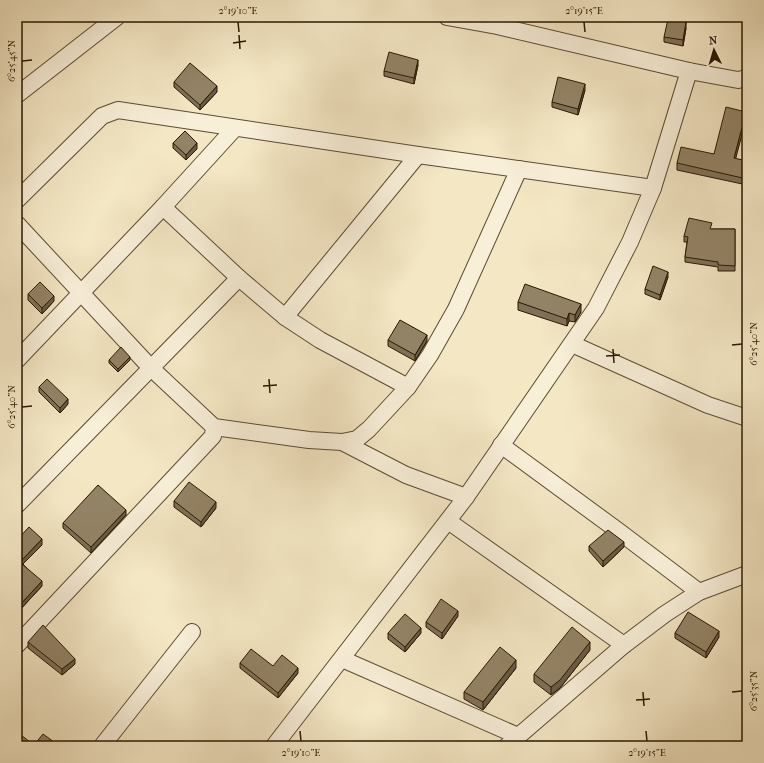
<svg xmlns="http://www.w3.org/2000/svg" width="764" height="763" font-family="'IM FELL French Canon',serif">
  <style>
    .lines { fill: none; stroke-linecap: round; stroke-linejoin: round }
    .street-casing { stroke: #5c4b32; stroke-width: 18 }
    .street { stroke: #f8efd9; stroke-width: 16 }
    .wall { fill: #7e7158; stroke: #2a1701 }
    .shaded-wall { fill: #675c47; stroke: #2a1701 }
    .building { fill: #938366; stroke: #2a1701 }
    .ticks { fill: none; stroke: #2a1701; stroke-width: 1.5 }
    .neatline { fill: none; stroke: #2a1701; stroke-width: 1.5 }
    .ticks-label { font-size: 10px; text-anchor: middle; fill: #2a1701 }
  </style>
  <rect width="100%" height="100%" fill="#f4e7c4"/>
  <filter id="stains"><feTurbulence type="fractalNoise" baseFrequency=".005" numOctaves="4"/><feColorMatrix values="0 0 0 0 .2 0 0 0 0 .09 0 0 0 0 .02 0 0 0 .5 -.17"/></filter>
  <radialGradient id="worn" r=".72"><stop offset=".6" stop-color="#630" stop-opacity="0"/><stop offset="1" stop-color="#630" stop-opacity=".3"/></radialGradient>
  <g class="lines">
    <g class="street-casing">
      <g id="street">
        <path d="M 447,17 L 497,26 L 689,71 L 738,80 L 747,78"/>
        <path d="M 17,95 L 117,17"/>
        <path d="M 17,200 L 102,116 L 118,110 L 418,155 L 653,188"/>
        <path d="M 163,207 L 239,278 L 285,317 L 320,340 L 408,387"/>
        <path d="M 17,224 L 151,368 L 214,427 L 309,440 L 342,442 L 357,439 L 369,429 L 408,387 L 430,355 L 456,309 L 519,169"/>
        <path d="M 285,317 L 418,155"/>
        <path d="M 572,344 L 708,405 L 747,418"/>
        <path d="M 17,360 L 163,207 L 235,128"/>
        <path d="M 342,442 L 406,475 L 466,497"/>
        <path d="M 501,445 L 617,530 L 699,592"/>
        <path d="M 17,505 L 239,278"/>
        <path d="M 448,521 L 624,645"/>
        <path d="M 17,645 L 213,436 L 214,427"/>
        <path d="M 342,659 L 518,736"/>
        <path d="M 102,746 L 192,632"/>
        <path d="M 274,746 L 466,497 L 596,308 L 630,242 L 653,188 L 689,71"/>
        <path d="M 507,746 L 624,645 L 665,614 L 699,592 L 747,574"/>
      </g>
    </g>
    <use href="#street" class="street"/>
  </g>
  <g class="wall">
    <path d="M 686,28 L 683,46 L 664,42 L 664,37 Z"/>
    <path d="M 418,65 L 414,84 L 384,76 L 384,71 Z"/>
    <path d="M 174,82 L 217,92 L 200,110 L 174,87 Z"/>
    <path d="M 585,90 L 578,115 L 552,107 L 552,102 Z"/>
    <path d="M 746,119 L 735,159 L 747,161 L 747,185 L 677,170 L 677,163 L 714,154 Z"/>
    <path d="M 173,143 L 197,149 L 186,160 L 173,148 Z"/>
    <path d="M 712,229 L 735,229 L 735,271 L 718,271 L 718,267 L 685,262 L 685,257 L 687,242 L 684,242 L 684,236 Z"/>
    <path d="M 668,277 L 660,300 L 645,294 L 645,289 Z"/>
    <path d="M 28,294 L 54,301 L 42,314 L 28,300 Z"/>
    <path d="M 518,302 L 581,312 L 575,322 L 569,321 L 567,326 L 518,310 Z"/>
    <path d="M 388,340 L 427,341 L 415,361 L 388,346 Z"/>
    <path d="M 109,360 L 130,360 L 118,372 L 109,363 Z"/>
    <path d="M 39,387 L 68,404 L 60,413 L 39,392 Z"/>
    <path d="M 174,501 L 216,508 L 201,527 L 174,507 Z"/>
    <path d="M 126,515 L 91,553 L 63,528 L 63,523 Z"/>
    <path d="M 17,540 L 42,545 L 23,564 L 42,586 L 18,612 L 17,611 L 17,569 L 20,566 L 17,562 Z"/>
    <path d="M 589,546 L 624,547 L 603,567 L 589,551 Z"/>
    <path d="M 458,616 L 442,639 L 426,627 L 426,622 Z"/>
    <path d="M 388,633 L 421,633 L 405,652 L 388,639 Z"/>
    <path d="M 675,633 L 719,637 L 706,658 L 675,638 Z"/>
    <path d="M 28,642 L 75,664 L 62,675 L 28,648 Z"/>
    <path d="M 590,650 L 560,688 L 551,695 L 534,682 L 534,674 Z"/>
    <path d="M 240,663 L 273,666 L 298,673 L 278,698 L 240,668 Z"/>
    <path d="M 516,668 L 483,710 L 464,699 L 464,692 Z"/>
  </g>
  <g class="shaded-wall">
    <path d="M 686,22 L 686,28 L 683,46 L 683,40 Z"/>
    <path d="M 418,60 L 418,65 L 414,84 L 414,78 Z"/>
    <path d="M 585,84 L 585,90 L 578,115 L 578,109 Z"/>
    <path d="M 217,86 L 217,92 L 200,110 L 200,105 Z"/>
    <path d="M 746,112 L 746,119 L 734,165 L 734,158 Z"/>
    <path d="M 197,143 L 197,149 L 186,160 L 186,155 Z"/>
    <path d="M 668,272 L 668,277 L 660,300 L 660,295 Z"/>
    <path d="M 54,296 L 54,301 L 42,314 L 42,308 Z"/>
    <path d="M 581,304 L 581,312 L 575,322 L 575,315 Z"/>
    <path d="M 569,313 L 569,321 L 567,326 L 567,319 Z"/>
    <path d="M 427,335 L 427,341 L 415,361 L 415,355 Z"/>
    <path d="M 130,357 L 130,360 L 118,372 L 118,369 Z"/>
    <path d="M 68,399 L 68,404 L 60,413 L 60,408 Z"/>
    <path d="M 216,502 L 216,508 L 201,527 L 201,522 Z"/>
    <path d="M 126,510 L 126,515 L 91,553 L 91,547 Z"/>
    <path d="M 42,539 L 42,545 L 21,566 L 21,561 Z"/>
    <path d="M 624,542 L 624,547 L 603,567 L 603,561 Z"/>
    <path d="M 42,581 L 42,586 L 18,612 L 18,607 Z"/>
    <path d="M 458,611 L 458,616 L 442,639 L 442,633 Z"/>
    <path d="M 421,628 L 421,633 L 405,652 L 405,647 Z"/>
    <path d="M 719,631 L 719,637 L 706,658 L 706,652 Z"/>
    <path d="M 590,642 L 590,650 L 560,688 L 551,695 L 551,687 Z"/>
    <path d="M 75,659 L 75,664 L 62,675 L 62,669 Z"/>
    <path d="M 516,660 L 516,668 L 483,710 L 483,702 Z"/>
    <path d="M 298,668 L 298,673 L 278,698 L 278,693 Z"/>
  </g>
  <g class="building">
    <path d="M 668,19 L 686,22 L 683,40 L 664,37 Z"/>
    <path d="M 389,52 L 418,60 L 414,78 L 384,71 Z"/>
    <path d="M 190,63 L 217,86 L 200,105 L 174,82 Z"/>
    <path d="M 558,77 L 585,84 L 578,109 L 552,102 Z"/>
    <path d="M 726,107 L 746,112 L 734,158 L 747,161 L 747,179 L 677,163 L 681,147 L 714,154 Z"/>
    <path d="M 185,131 L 197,143 L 186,155 L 173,143 Z"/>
    <path d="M 689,218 L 712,223 L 710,229 L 735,229 L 735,266 L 718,265 L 718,262 L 685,257 L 688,237 L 684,236 Z"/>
    <path d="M 653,266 L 668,272 L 660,295 L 645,289 Z"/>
    <path d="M 40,282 L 54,296 L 42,308 L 28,294 Z"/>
    <path d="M 525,284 L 581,304 L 575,315 L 569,313 L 567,319 L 518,302 Z"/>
    <path d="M 400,320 L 427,335 L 415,355 L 388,340 Z"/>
    <path d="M 121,347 L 130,357 L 118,369 L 109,360 Z"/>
    <path d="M 47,379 L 68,399 L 60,408 L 39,387 Z"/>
    <path d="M 189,482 L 216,502 L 201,522 L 174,501 Z"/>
    <path d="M 98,485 L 126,510 L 91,547 L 63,523 Z"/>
    <path d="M 29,527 L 42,539 L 21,561 L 17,557 L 17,540 Z"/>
    <path d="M 608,530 L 624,542 L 603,561 L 589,546 Z"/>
    <path d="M 22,564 L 42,581 L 18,607 L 17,606 L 17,569 Z"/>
    <path d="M 441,599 L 458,611 L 442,633 L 426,622 Z"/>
    <path d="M 688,612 L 719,631 L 706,652 L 675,633 Z"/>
    <path d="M 405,614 L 421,628 L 405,647 L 388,633 Z"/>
    <path d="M 43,625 L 75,659 L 62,669 L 28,642 Z"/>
    <path d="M 572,627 L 590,642 L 560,680 L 551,687 L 534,674 Z"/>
    <path d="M 500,647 L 516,660 L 483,702 L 464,692 Z"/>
    <path d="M 251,649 L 273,666 L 282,655 L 298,668 L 278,693 L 240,663 Z"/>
    <path d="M 17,732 L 34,745 L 43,734 L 54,742 L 52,746 L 17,746 Z"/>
  </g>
  <path class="ticks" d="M 238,22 L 239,32M 584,22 L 585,32M 239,35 L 240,49M 233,43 L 246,41M 22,61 L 32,60M 732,345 L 742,344M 613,349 L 614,363M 606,356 L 620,355M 269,379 L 270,393M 263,386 L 277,385M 22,407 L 32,406M 643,692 L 644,706M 732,692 L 742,691M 636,700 L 650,699M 300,731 L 301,741M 646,731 L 647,741"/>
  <rect width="764" height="763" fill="none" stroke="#f4e7c4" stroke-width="44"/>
  <g transform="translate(714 50) rotate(355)" stroke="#f8efd9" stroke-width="3" paint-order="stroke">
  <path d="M0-3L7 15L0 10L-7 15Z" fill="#2a1701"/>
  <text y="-6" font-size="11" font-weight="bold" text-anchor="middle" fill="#2a1701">N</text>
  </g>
  <rect x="22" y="22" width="720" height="719" class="neatline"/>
  <g class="ticks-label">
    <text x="238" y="14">2°19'10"E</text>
    <text x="584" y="14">2°19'15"E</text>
    <text transform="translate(11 61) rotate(-90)" y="4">6°25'45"N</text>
    <text transform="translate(753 344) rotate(-90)" y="4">6°25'40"N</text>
    <text transform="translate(11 407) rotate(-90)" y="4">6°25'40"N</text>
    <text transform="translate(753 691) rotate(-90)" y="4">6°25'35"N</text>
    <text x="301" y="756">2°19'10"E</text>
    <text x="647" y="756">2°19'15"E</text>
  </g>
  <rect width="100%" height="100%" filter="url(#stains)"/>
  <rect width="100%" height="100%" fill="url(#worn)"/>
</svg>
